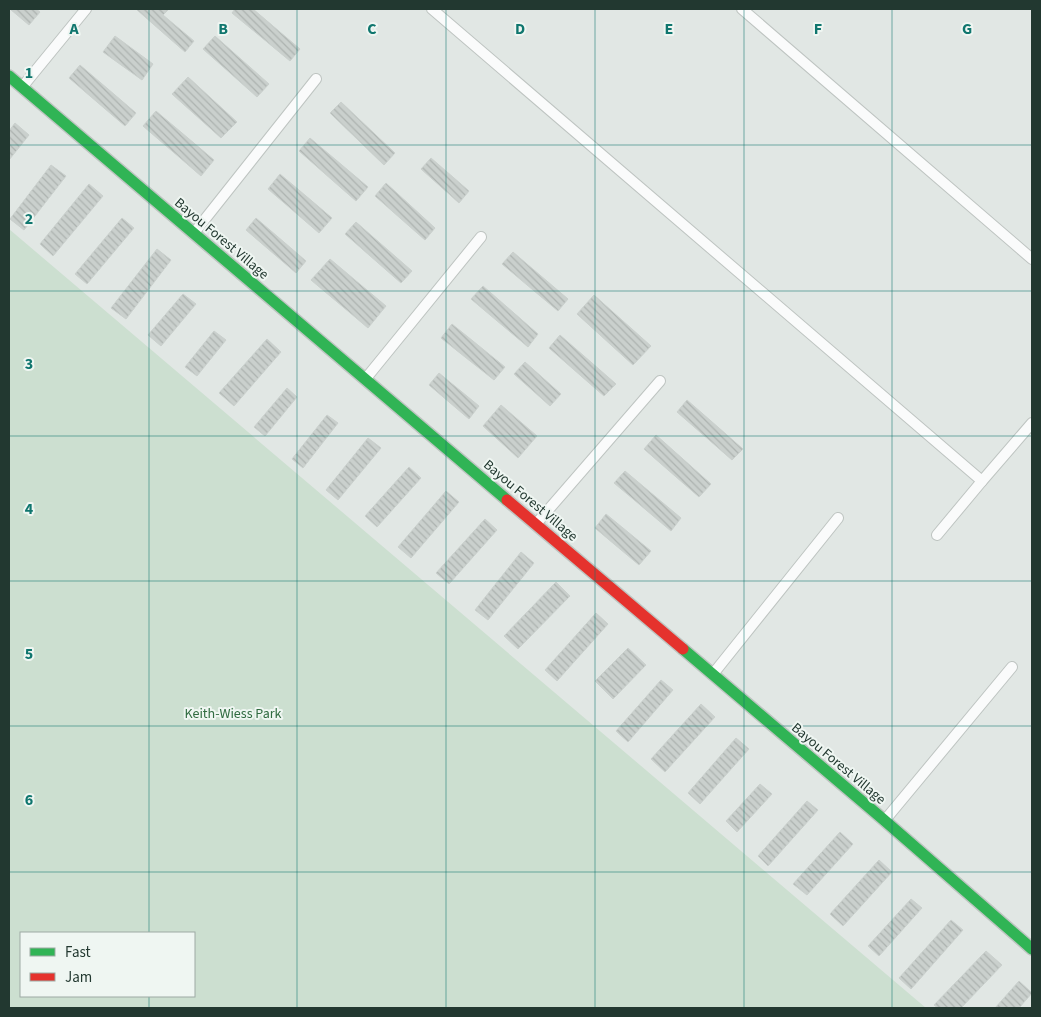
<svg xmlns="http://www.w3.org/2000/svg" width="1041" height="1017" font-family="'Source Sans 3',sans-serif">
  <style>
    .park { fill: #ccdfd0; fill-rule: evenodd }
    .building { fill: url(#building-back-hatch); stroke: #cad0cd }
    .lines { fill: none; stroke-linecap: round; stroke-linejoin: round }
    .lane-casing { stroke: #bec4c1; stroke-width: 12 }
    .fast-casing { stroke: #bec5c1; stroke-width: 14 }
    .jam-casing { stroke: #bec5c1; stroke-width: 14 }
    .lane { stroke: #fafbfb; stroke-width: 10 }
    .fast { stroke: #30b455; stroke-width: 11 }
    .jam { stroke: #e5322d; stroke-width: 11 }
    .grid { fill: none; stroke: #0f766e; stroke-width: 1; stroke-opacity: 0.55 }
    .labels { text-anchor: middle; stroke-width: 4; stroke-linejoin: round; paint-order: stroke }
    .street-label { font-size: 14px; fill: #223830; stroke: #eff6f2 }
    .park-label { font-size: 14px; fill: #306b40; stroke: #eff6f2 }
    .grid-label { font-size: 16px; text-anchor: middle; font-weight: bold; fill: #0f766e; stroke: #eff6f2; stroke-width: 4; stroke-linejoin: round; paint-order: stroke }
  </style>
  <defs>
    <pattern id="building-back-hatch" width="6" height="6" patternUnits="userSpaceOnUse" patternTransform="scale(1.25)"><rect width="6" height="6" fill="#cad0cd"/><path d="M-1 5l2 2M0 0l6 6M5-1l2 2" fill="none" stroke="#adb3b0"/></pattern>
  </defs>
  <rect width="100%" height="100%" fill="#e1e7e4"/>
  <path class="park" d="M 9,229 L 926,1008 L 9,1008 ZM 21,933 L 194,933 L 194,996 L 21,996 Z"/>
  <g class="building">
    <path d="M 10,9 L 36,9 L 40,12 L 29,25 Z"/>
    <path d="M 136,9 L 169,9 L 163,15 L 194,41 L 185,52 Z"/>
    <path d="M 235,9 L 253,9 L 300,49 L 290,61 L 232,13 Z"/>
    <path d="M 115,36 L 153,64 L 142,80 L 103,52 Z"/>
    <path d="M 215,36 L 269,84 L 257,97 L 203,49 Z"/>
    <path d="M 80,65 L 136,113 L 125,126 L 69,78 Z"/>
    <path d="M 188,77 L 237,122 L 221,138 L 172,94 Z"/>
    <path d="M 341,102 L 395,153 L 384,165 L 330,113 Z"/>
    <path d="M 156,111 L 214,160 L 201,176 L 143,126 Z"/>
    <path d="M 15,123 L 29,135 L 9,160 L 9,131 Z"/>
    <path d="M 310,138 L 368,187 L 356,201 L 299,151 Z"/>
    <path d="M 431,158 L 469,191 L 459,203 L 421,169 Z"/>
    <path d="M 51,165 L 66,176 L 24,230 L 10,219 Z"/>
    <path d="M 280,174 L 332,218 L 319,233 L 268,189 Z"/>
    <path d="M 386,183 L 435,228 L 425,240 L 375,196 Z"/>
    <path d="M 89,184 L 103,196 L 53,256 L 40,244 Z"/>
    <path d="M 122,218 L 134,228 L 87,284 L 75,274 Z"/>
    <path d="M 256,218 L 306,261 L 296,273 L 246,230 Z"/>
    <path d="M 356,222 L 412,271 L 401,283 L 345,234 Z"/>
    <path d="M 157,249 L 171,260 L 126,319 L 111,308 Z"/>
    <path d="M 513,252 L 568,299 L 558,311 L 502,264 Z"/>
    <path d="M 330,259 L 386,306 L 368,328 L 311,280 Z"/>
    <path d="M 483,286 L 538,334 L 528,347 L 471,299 Z"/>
    <path d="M 183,294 L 196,304 L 161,346 L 148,335 Z"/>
    <path d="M 594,295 L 651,346 L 633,365 L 577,314 Z"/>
    <path d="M 452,324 L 505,367 L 494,380 L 441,338 Z"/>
    <path d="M 214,331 L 226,340 L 197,376 L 185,367 Z"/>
    <path d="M 560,335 L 616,384 L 604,396 L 549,348 Z"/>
    <path d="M 267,339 L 281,352 L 234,406 L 219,393 Z"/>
    <path d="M 525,362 L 561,394 L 550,406 L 514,374 Z"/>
    <path d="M 439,373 L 479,406 L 469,419 L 429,385 Z"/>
    <path d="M 287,388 L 297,397 L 265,436 L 254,427 Z"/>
    <path d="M 687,400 L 743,449 L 732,460 L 677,412 Z"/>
    <path d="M 501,405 L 537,436 L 518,458 L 483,426 Z"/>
    <path d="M 327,415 L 338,423 L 303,468 L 292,459 Z"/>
    <path d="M 656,435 L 711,484 L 699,497 L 644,449 Z"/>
    <path d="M 368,438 L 381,448 L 338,500 L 326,490 Z"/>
    <path d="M 409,467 L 421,478 L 377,527 L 365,516 Z"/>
    <path d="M 625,471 L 681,518 L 671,531 L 614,483 Z"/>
    <path d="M 446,491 L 459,502 L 411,558 L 398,547 Z"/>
    <path d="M 606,514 L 651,551 L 639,565 L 595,528 Z"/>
    <path d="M 485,519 L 497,530 L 449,584 L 436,573 Z"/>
    <path d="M 521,552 L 534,563 L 488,620 L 475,610 Z"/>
    <path d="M 556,582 L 570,596 L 518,649 L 504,636 Z"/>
    <path d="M 596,613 L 608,624 L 557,681 L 545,670 Z"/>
    <path d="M 628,648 L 646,665 L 613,699 L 595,681 Z"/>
    <path d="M 661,680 L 673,690 L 628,742 L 616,731 Z"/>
    <path d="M 701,704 L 715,717 L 665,772 L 651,759 Z"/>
    <path d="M 736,738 L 749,749 L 700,804 L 688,793 Z"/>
    <path d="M 760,784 L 772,794 L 737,832 L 726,821 Z"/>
    <path d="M 807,801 L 818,810 L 768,866 L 758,856 Z"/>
    <path d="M 840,832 L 853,844 L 807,895 L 793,884 Z"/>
    <path d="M 879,860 L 892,872 L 843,926 L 830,914 Z"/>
    <path d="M 911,899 L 922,908 L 879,956 L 868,946 Z"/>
    <path d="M 951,920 L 963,930 L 911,989 L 899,978 Z"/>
    <path d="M 986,951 L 1002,965 L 961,1008 L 938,1008 L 934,1005 Z"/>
    <path d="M 1019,981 L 1032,993 L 1019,1008 L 995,1008 Z"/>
  </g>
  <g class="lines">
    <g class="lane-casing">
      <g id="lane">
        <path d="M 432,9 L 982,481 L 1032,423"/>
        <path d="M 742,9 L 1032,259"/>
        <path d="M 23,86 L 86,9"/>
        <path d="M 194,233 L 316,79"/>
        <path d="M 367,377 L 481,237"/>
        <path d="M 536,524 L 660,381"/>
        <path d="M 937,535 L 982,481"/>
        <path d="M 713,674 L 838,518"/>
        <path d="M 885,820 L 1012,667"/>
      </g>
    </g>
    <g class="fast-casing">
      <g id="fast">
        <path d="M 9,76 L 507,500"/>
        <path d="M 683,649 L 884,820 L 1032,949"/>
      </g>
    </g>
    <g class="jam-casing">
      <path id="jam" d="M 507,500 L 683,649"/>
    </g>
    <use href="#lane" class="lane"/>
    <use href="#fast" class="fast"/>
    <use href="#jam" class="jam"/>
  </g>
  <path class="grid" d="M 149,9 L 149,933M 297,9 L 297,1008M 446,9 L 446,1008M 595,9 L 595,1008M 744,9 L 744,1008M 892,9 L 892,1008M 9,145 L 1032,145M 9,291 L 1032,291M 9,436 L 1032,436M 9,581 L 1032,581M 9,726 L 1032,726M 9,872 L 1032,872M 149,996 L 149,1008"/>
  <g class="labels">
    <g class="street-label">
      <text transform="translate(222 238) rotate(40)" y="5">Bayou Forest Village</text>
      <text transform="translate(531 500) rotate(40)" y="5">Bayou Forest Village</text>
      <text transform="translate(839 763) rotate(40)" y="5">Bayou Forest Village</text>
    </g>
    <g class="park-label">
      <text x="233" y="718">Keith-Wiess Park</text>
    </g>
  </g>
  <g class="grid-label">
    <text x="74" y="34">A</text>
    <text x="223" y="34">B</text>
    <text x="372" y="34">C</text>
    <text x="520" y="34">D</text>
    <text x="669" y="34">E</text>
    <text x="818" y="34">F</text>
    <text x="967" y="34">G</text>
    <text x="29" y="78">1</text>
    <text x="29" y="224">2</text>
    <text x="29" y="369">3</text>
    <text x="29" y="514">4</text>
    <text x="29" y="659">5</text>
    <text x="29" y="805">6</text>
  </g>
  <rect width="1041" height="1017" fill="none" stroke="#223830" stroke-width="20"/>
  <rect x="20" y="932" width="175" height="65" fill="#eff6f2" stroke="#9daaa4"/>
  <rect x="30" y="948" width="25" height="8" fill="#30b455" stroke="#9daaa4"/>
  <text x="65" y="957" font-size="15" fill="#223830">Fast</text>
  <rect x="30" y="973" width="25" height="8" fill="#e5322d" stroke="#9daaa4"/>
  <text x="65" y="982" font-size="15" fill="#223830">Jam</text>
</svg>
